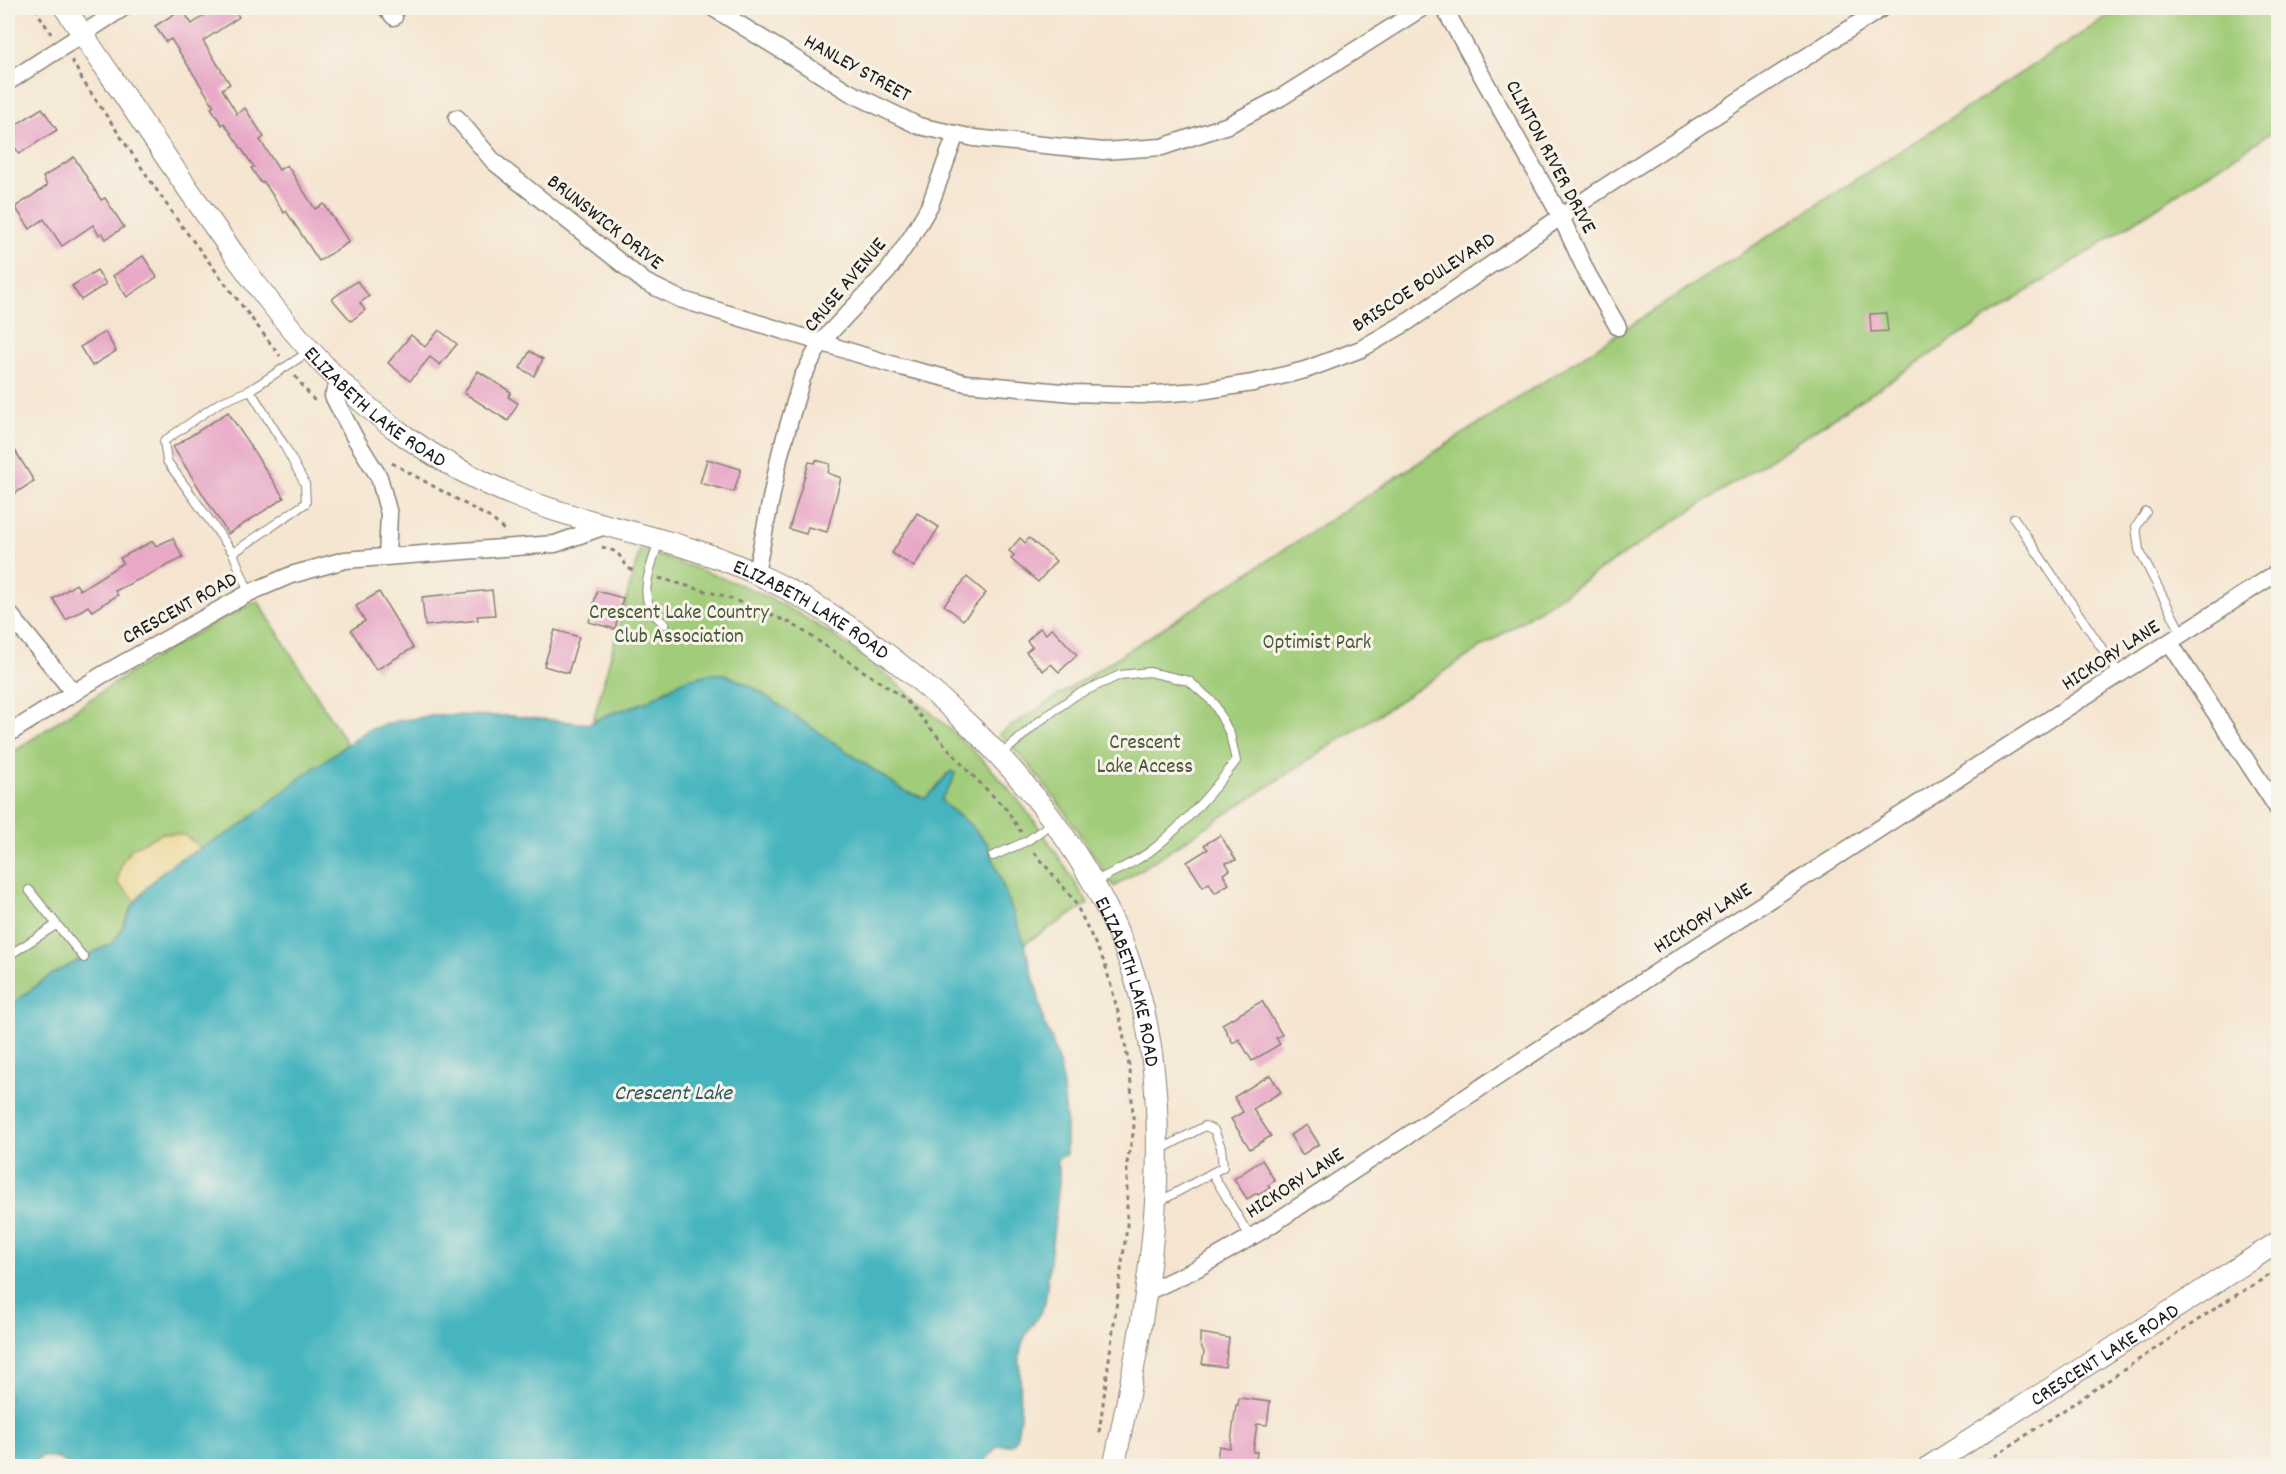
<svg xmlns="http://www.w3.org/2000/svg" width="2286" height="1474" font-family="Dekko,sans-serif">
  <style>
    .green { fill: #a1cc79; stroke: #5e744a; stroke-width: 1.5 }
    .sand { fill: #eeda9e; stroke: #857b5d; stroke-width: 1.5 }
    .water { fill: #46b5bf; stroke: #31686e; stroke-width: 1.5 }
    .building { fill: #e8a9c7 }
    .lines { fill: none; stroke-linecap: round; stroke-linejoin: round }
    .service-casing { stroke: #888076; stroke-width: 10 }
    .minor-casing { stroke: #888076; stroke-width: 19 }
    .tertiary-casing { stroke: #888076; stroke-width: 23 }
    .path { stroke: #888076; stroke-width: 3; stroke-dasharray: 4.5 4.5; stroke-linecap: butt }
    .service { stroke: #fff; stroke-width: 8 }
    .minor { stroke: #fff; stroke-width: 16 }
    .tertiary { stroke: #fff; stroke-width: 21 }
    .labels { text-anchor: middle; stroke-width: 6; stroke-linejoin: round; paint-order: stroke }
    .street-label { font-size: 21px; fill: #1c1c1c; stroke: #f7f3e8 }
    .park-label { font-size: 21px; fill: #4b5a3d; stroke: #f7f3e8 }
    .water-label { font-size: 22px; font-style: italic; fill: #2d595d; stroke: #f7f3e8 }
  </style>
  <rect width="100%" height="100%" fill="#f7f3e8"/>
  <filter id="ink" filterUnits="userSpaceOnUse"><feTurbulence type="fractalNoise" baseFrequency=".0167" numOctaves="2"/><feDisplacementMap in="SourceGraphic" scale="12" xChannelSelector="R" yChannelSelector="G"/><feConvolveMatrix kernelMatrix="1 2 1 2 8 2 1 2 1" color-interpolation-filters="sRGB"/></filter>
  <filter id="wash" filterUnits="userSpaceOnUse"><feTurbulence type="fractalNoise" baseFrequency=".008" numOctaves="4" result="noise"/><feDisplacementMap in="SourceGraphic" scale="24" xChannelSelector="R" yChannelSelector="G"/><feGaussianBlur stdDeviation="1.35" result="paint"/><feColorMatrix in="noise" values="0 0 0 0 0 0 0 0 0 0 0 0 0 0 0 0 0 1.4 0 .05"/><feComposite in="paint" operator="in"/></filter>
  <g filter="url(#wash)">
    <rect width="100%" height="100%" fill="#f5e5d0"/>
    <g class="green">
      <path d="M 2121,8 L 2278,8 L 2278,128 L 1114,887 C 1079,833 1046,778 999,734 Z"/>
      <path d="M 640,549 C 680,563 720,575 759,593 C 827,625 888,674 944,724 C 964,742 984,760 1002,781 C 1035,818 1062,861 1088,904 L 1024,944 L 987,843 L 969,824 L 943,803 L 941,798 L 952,783 L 947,774 L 933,793 L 925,798 L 906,792 L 754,688 L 725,674 L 716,674 L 675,685 L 646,702 L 615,712 L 593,721 Z"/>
      <path d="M 258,601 L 347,744 L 235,830 L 178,860 L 148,886 L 132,907 L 118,936 L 112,943 L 51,975 L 8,1007 L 8,756 C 89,700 168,643 258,601 Z"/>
    </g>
    <path class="sand" d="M 162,833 L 184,835 L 202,848 C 175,862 154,877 136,901 L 117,882 L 122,862 L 132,848 Z"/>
    <path class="water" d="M 709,674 L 725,674 L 754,688 L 906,792 L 925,798 C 937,791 941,778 952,771 L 955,773 L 952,783 L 941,799 L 943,803 L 969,824 L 987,843 L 1023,939 L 1038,994 L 1044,1023 L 1051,1038 L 1061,1070 L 1066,1118 L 1066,1154 L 1059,1158 L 1056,1163 L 1059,1169 L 1059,1184 L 1045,1303 C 1038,1320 1022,1334 1020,1353 C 1019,1378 1024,1418 1015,1441 L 1011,1445 L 997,1446 L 982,1466 L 72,1466 L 58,1459 L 43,1456 L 30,1466 L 8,1466 L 8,1007 L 51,975 L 112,943 L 118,936 L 132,907 L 148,886 L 162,872 L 178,860 L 235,830 L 304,775 L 368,730 L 397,721 L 438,715 L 511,716 L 589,724 L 607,715 L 646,702 L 685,680 Z"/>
    <g id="blocks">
      <g class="building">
        <path d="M 215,8 L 233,8 L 239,17 L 203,41 L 230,84 L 222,89 L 237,114 L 245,108 L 264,137 L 260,140 L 279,170 L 287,165 L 315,209 L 324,204 L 349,242 L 319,261 L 286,211 L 284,213 L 264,182 L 261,183 L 251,168 L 254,167 L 224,123 L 222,125 L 211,108 L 214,106 L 171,39 L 166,42 L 155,26 L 182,9 L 192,24 Z"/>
        <path d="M 42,108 L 57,130 L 19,154 L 8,136 L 8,130 Z"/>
        <path d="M 74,157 L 101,200 L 105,198 L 124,227 L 106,239 L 102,233 L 99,235 L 93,225 L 62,246 L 44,219 L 30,229 L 15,207 L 47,186 L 43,177 Z"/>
        <path d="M 143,256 L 157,277 L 127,297 L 113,276 Z"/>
        <path d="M 97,270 L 106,284 L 81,300 L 72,286 Z"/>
        <path d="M 357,281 L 369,296 L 360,303 L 365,310 L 351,321 L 332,299 Z"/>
        <path d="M 1886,313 L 1888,331 L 1871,332 L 1870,314 Z"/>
        <path d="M 439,330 L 457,344 L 440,365 L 430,357 L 410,381 L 388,363 L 411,335 L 425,347 Z"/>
        <path d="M 105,332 L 116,351 L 92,366 L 80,347 Z"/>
        <path d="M 530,351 L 543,359 L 534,376 L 520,368 Z"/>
        <path d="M 478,371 L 511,392 L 508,397 L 518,403 L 508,421 L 464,393 Z"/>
        <path d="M 228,412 L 284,498 L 228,534 L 173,447 Z"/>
        <path d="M 8,439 L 34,481 L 8,498 Z"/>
        <path d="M 707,459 L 741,469 L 734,492 L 700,483 Z"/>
        <path d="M 816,460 L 830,464 L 828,473 L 841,478 L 827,532 L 808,527 L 806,534 L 789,529 L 809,462 L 815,463 Z"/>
        <path d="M 917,513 L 939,527 L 914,567 L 892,553 Z"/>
        <path d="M 173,538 L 183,558 L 115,591 L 118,595 L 92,611 L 88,606 L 66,620 L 53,599 L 76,584 L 80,590 L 123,563 L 120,558 L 153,541 L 156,546 Z"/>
        <path d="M 1020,538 L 1025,543 L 1029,538 L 1056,561 L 1038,582 L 1011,559 L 1014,555 L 1009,551 Z"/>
        <path d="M 967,577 L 986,593 L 963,620 L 944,605 Z"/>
        <path d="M 492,590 L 495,615 L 477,616 L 478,620 L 425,626 L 422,597 Z"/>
        <path d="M 597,591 L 623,598 L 615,629 L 589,622 Z"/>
        <path d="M 379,592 L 413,648 L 376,670 L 351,630 L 365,621 L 356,606 Z"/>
        <path d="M 1040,628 L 1046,634 L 1052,628 L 1077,655 L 1059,672 L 1051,664 L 1043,671 L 1026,652 L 1032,647 L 1027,641 Z"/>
        <path d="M 555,630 L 579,637 L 568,673 L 544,666 Z"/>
        <path d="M 1220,835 L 1236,860 L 1226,863 L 1230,870 L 1223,874 L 1229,884 L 1215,893 L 1209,883 L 1203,887 L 1187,862 L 1208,849 L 1204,845 Z"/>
        <path d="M 1262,1001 L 1282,1035 L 1276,1038 L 1280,1044 L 1252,1061 L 1239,1039 L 1233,1043 L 1222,1024 Z"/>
        <path d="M 1270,1075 L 1281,1092 L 1253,1109 L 1271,1136 L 1250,1149 L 1231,1119 L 1243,1112 L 1234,1097 Z"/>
        <path d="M 1307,1125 L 1319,1144 L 1302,1155 L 1290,1135 Z"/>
        <path d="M 1262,1160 L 1275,1181 L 1268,1185 L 1270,1188 L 1258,1195 L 1257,1193 L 1247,1199 L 1234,1179 Z"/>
        <path d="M 1200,1333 L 1229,1338 L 1225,1367 L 1202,1364 L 1204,1352 L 1200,1344 Z"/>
        <path d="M 1239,1398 L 1270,1402 L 1267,1425 L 1257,1424 L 1253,1452 L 1257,1452 L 1255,1467 L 1216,1467 L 1219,1446 L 1230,1448 L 1236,1405 L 1238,1405 Z"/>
      </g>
    </g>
  </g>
  <g filter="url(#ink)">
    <use href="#blocks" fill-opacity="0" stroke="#888076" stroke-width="1.5"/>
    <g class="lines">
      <g class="service-casing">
        <g id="service">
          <path d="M 2146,512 L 2136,527 L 2139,550 L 2182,634"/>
          <path d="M 2014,518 L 2120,675"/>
          <path d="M 659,540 C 650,572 633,601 665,624"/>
          <path d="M 233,553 L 167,461 L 164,441 L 219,403 L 250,390"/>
          <path d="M 249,593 L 233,553 L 306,503 L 305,484 L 284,445 L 250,390 L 310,351"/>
          <path d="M 1000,756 L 1037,723 L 1076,695 L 1120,675 L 1149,672 L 1189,681 L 1214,703 L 1230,734 L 1236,761 C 1213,791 1186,822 1157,846 C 1138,862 1114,871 1092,883"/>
          <path d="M 993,856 L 1027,841 L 1053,822"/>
          <path d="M 29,890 L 84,958"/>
          <path d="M 8,956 L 56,925"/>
          <path d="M 1158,1151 L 1205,1126 L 1214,1130 L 1221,1147 L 1223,1167 L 1212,1173 L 1250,1237"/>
          <path d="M 1157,1203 L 1212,1173"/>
        </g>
      </g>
      <g class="minor-casing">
        <g id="minor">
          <path d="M 386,8 L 394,17"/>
          <path d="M 713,8 L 849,92 L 919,126 L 974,138 L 1103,151 L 1162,147 L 1228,125 L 1280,98 L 1422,8"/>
          <path d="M 1444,8 L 1561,217 L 1587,273 L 1618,327"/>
          <path d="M 8,82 L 123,8"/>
          <path d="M 457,118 L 494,162 L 645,282 L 680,299 L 897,366 L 966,383 L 1073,393 L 1141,395 L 1200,391 L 1253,383 L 1305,370 L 1361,349 L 1409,321 L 1594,194 L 1882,8"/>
          <path d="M 339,382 L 333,396 L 355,438 L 379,477 L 389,514 L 387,557"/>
          <path d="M 756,573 L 780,454 L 802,378 L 821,342 L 888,271 L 912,236 L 930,205 L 956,134"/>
          <path d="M 8,612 L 74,693"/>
          <path d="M 2170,643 L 2278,809"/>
          <path d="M 8,734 L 102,675 L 249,593 L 291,575 L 345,560 L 555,544 L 608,525"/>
          <path d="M 1145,1293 L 1196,1269 L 1263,1230 L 1668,965 L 2278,572"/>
        </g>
      </g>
      <g class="tertiary-casing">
        <g id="tertiary">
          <path id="s1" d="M 65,8 C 110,74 154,141 200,206 C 259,291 320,376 405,436 C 452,469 503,494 557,511 C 620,531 687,543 748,570 C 830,606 904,663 968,724 C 1039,792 1102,878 1133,972 C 1183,1124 1146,1313 1114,1466"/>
          <path id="s2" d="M 1930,1466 L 2278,1242"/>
        </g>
      </g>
      <g class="path">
        <path d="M 35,8 L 51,34"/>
        <path d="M 72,60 L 83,81 L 175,217 L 280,356"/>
        <path d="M 295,376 L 317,404"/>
        <path d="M 392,463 L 492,519 L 504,530"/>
        <path d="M 602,547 L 617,552 L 628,568 L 636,572"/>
        <path d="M 659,578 L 727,597 L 791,623 L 904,698 L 968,771 L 1007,810 L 1021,832"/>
        <path d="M 1034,852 L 1074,900 L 1105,964 L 1121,1023 L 1130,1071 L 1134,1129 L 1127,1163 L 1127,1227 L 1099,1433"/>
        <path d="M 1980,1466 L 2228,1300 L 2278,1270"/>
      </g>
      <use href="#service" class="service"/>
      <use href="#minor" class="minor"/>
      <use href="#tertiary" class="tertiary"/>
    </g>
  </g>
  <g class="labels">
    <g class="street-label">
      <text transform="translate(858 67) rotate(29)" y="7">HANLEY STREET</text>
      <text transform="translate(1552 156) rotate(62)" y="7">CLINTON RIVER DRIVE</text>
      <text transform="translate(606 221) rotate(38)" y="7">BRUNSWICK DRIVE</text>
      <text transform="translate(1423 281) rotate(-33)" y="7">BRISCOE BOULEVARD</text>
      <text transform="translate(844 284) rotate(-50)" y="7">CRUSE AVENUE</text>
      <text dy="7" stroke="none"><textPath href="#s1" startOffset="508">ELIZABETH LAKE ROAD</textPath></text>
      <text transform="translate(179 607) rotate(-29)" y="7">CRESCENT ROAD</text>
      <text dy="7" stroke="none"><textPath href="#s1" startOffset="994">ELIZABETH LAKE ROAD</textPath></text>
      <text transform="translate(2110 654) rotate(-33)" y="7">HICKORY LANE</text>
      <text transform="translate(1702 917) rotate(-33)" y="7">HICKORY LANE</text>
      <text dy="7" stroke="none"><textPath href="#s1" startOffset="1498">ELIZABETH LAKE ROAD</textPath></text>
      <text transform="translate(1294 1182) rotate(-33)" y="7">HICKORY LANE</text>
      <text dy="7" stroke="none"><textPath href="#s2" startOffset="207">CRESCENT LAKE ROAD</textPath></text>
    </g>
    <g class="park-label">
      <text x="679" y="618">Crescent Lake Country<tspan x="679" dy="24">Club Association</tspan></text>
      <text x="1317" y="648">Optimist Park</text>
      <text x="1145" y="748">Crescent<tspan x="1145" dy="24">Lake Access</tspan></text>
    </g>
    <g class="water-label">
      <text x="673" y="1099">Crescent Lake</text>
    </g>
  </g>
  <rect width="2286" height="1474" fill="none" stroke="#f7f3e8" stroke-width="30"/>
</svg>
